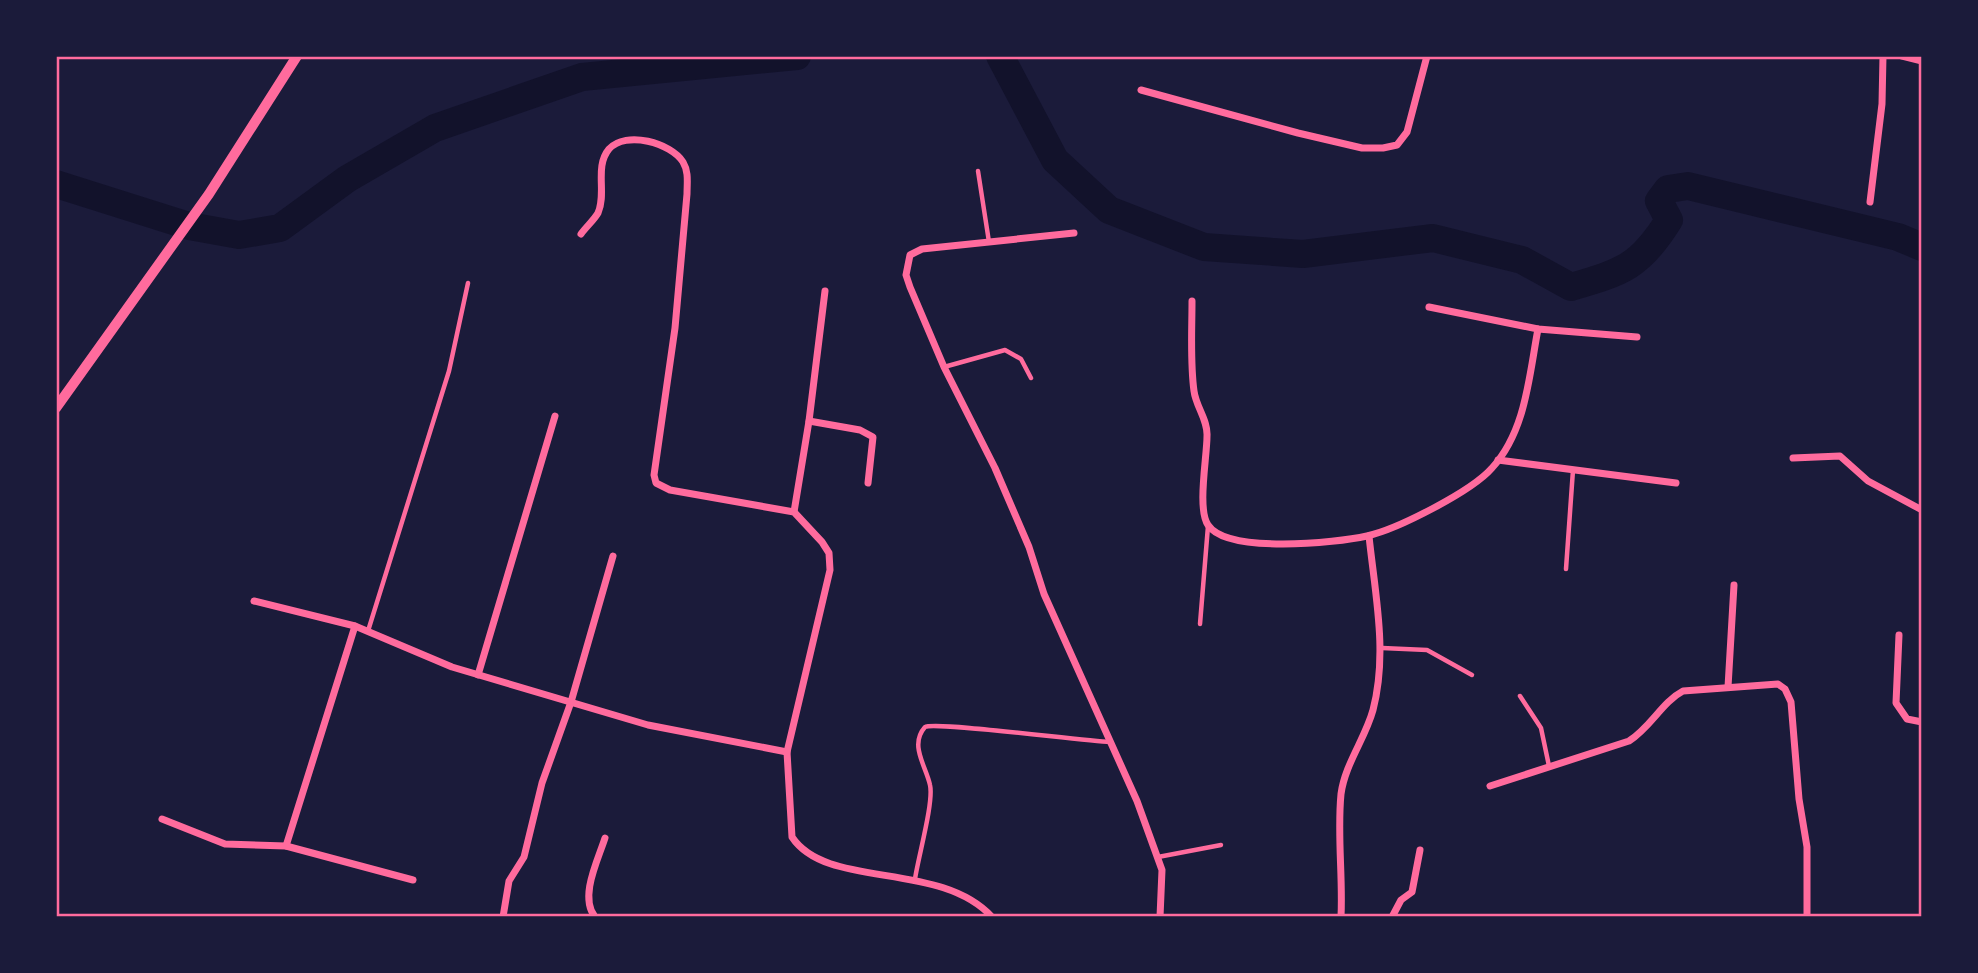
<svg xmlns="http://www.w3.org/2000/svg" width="1978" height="973" font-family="Ubuntu,sans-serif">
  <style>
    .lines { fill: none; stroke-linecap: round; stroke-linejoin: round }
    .river { stroke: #12122b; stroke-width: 28 }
    .service { stroke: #ff6b9d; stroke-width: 4.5 }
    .minor { stroke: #ff6b9d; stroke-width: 7 }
    .tertiary { stroke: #ff6b9d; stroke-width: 10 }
    .neatline { fill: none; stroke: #ff6b9d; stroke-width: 2.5 }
  </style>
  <rect width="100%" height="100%" fill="#1b1b3a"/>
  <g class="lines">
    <g class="river">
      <path d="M 1000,56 L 1055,160 L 1109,210 L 1204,247 L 1303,254 L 1433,238 L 1522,260 L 1571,287 C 1622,272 1640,267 1669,220 L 1659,201 L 1668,189 L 1688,186 L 1898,237 L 1922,247"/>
      <path d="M 56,184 L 189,226 L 239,235 L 280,228 L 347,179 L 435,128 L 582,77 L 797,56"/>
    </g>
    <g class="service">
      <path d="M 978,171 L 989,242"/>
      <path d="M 944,367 L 1005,350 L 1021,359 L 1031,378"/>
      <path d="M 1566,569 L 1573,470"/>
      <path d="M 1200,624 L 1208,526"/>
      <path d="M 368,631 L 449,371 L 468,283"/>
      <path d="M 1382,648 L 1427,650 L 1472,675"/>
      <path d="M 1520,696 L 1541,728 L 1549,766"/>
      <path d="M 1158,857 L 1221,845"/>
      <path d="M 915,879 C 918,858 934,802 930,785 C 926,766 909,745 925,727 C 934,721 1083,741 1110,742"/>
    </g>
    <g class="minor">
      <path d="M 1902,56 L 1922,61"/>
      <path d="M 1141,90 L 1298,133 L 1362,148 L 1383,148 L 1397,145 L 1407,132 L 1427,56"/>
      <path d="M 1870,202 L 1882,104 L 1883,56"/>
      <path d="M 1074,233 L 922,249 L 910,255 L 906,275 L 910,287 L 944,367 L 995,468 L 1029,547 L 1044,594 L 1137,801 L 1162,870 L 1160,917"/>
      <path d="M 581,234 C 586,227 594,220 598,213 C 607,193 594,167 609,149 C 626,130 671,143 683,162 C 689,172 687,183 687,194 L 675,328 L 654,475 L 656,483 L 670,490 L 794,512 L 822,542 L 829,553 L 830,570 L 787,752 L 792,837 C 827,890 940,860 992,917"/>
      <path d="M 1192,301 C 1192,330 1190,362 1194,391 C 1196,407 1208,420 1207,436 C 1207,457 1197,509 1208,525 C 1227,554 1336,543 1367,536 C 1398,529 1472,491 1492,468 C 1526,431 1529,376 1538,329"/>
      <path d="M 1429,307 L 1538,329 L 1637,337"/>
      <path d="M 809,421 L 860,430 L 873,437 L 868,483"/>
      <path d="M 1793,458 L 1840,456 L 1868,481 L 1922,510"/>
      <path d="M 1498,460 L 1676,483"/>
      <path d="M 794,512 L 809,421 L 825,291"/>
      <path d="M 254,601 L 355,626 L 452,667 L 648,725 L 787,752"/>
      <path d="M 1899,635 L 1896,703 L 1907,719 L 1922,722"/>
      <path d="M 478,675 L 555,416"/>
      <path d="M 1728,687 L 1734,585"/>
      <path d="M 1490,786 L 1629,741 C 1651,727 1662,702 1683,691 L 1778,684 L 1785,689 L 1791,702 L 1799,799 L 1807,847 L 1807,917"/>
      <path d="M 162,819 L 225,844 L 286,846 L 413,880"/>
      <path d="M 286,846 L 355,626"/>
      <path d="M 503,917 L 509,881 L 524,857 L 542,783 L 571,702 L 613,556"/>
      <path d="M 595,917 C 579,897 598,860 605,838"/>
      <path d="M 1341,917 C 1343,876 1337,835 1341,794 C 1345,764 1365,739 1373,710 C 1388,653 1375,594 1369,536"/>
      <path d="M 1392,917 L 1401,900 L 1412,892 L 1420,850"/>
    </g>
    <path class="tertiary" d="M 56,408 L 209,194 L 297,56"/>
  </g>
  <rect width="1978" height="973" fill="none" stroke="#1b1b3a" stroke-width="116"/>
  <rect x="58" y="58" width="1862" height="857" class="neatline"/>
</svg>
